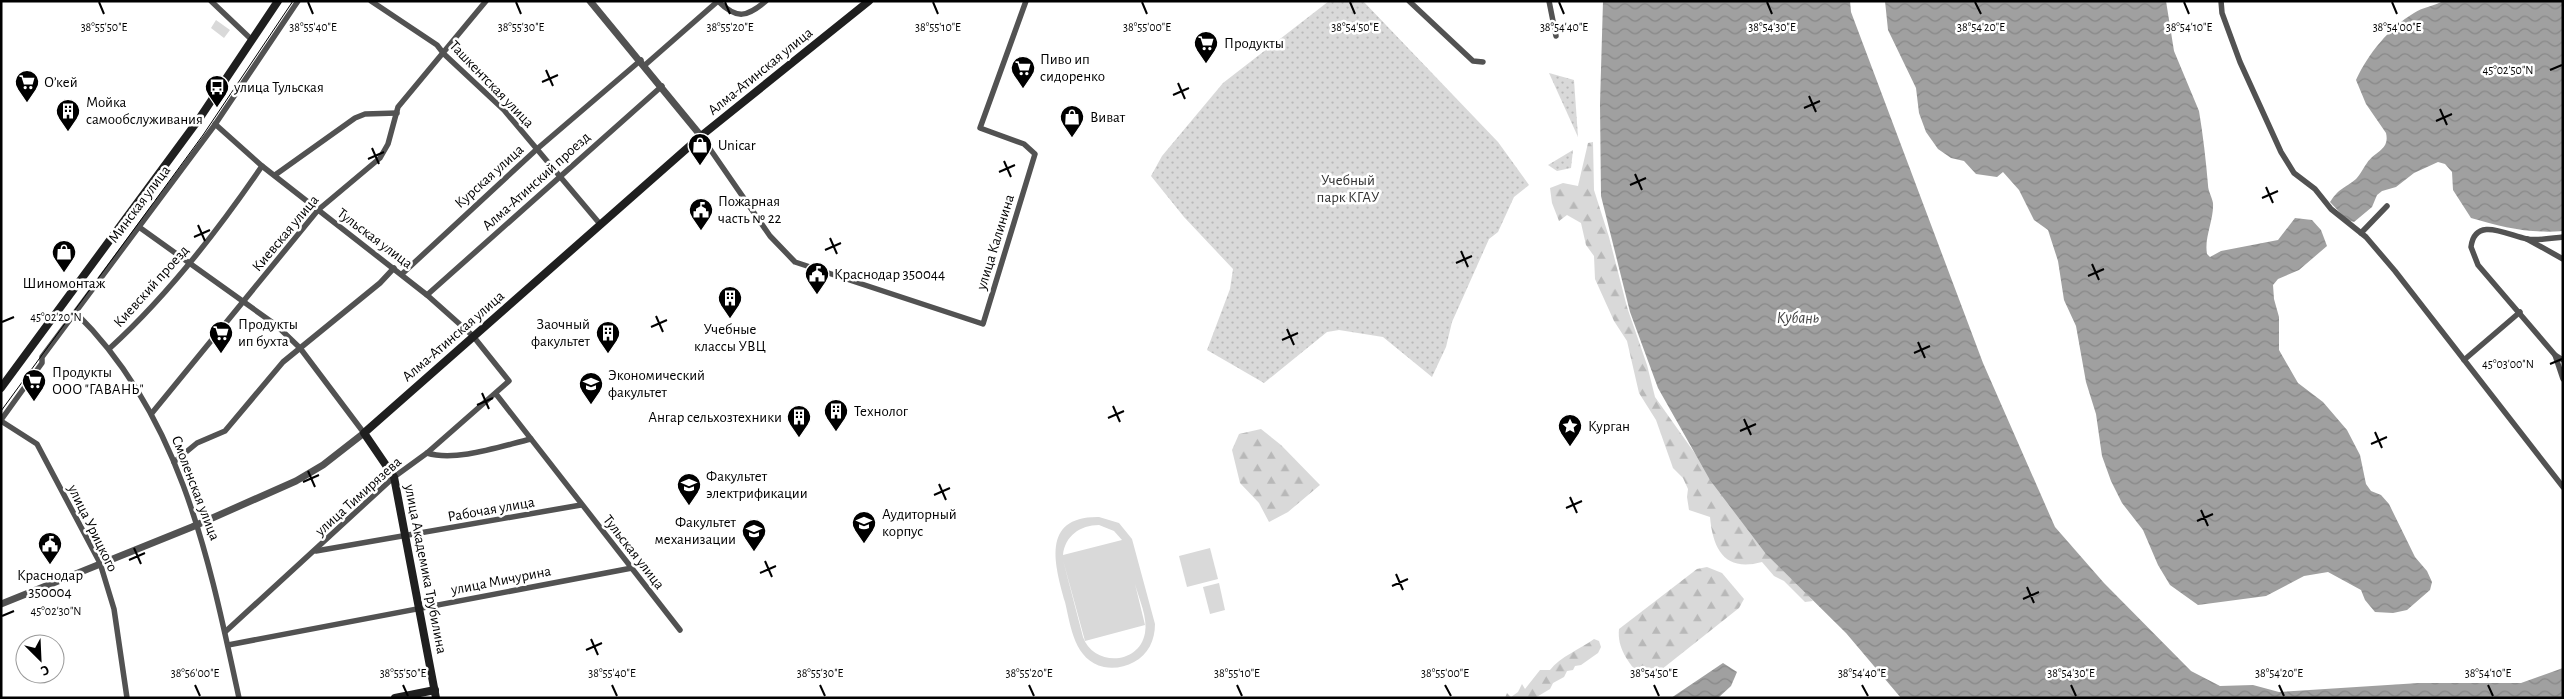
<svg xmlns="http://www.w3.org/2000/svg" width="2564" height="699" font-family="'Alegreya Sans',sans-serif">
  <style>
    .grass { fill: #d9d9d9; fill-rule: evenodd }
    .forest { fill: url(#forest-firs) }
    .park { fill: url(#park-dots) }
    .water { fill: url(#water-waves) }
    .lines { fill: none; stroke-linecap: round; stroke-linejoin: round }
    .minor { stroke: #525252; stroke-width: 5.5 }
    .tertiary { stroke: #525252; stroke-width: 7 }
    .secondary { stroke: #1f1f1f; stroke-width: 8 }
    .tram { stroke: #000; stroke-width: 1 }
    .ticks { fill: none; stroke: #000; stroke-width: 2 }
    .labels { text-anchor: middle; stroke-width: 5; stroke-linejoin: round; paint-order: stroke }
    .poi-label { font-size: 15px; fill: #000; stroke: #fff; text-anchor: start }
    .street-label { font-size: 15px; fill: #000; stroke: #fff }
    .park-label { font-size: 15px; fill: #303030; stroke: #fff }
    .water-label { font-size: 16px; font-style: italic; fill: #414141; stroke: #fff }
    .ticks-label { font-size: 12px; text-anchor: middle; fill: #000; stroke: #fff; stroke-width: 5; stroke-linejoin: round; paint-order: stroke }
  </style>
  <defs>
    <pattern id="forest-firs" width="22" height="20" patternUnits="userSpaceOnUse" patternTransform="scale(1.25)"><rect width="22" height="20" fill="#d9d9d9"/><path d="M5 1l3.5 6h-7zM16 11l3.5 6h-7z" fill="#b8b8b8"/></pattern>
    <pattern id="park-dots" width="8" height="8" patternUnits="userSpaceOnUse" patternTransform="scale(1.25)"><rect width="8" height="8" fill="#d9d9d9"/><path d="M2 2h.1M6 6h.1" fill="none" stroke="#b8b8b8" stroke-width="1.8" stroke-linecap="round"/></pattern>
    <pattern id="water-waves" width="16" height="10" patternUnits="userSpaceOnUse" patternTransform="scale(1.25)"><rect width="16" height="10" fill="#a0a0a0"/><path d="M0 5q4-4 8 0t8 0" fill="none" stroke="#888"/></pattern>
  </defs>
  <rect width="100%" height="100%" fill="#fff"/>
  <g class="grass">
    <path d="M 216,20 L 230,30 L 224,38 L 211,28 Z"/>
    <path d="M 1099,517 L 1119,523 L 1132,539 L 1155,624 C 1155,640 1148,655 1134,662 C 1125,667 1114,669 1104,667 C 1074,660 1071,627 1065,602 C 1055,566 1040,516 1099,517 ZM 1099,525 L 1114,531 L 1122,540 L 1063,555 C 1065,536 1080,525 1099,525 ZM 1063,560 L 1085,641 L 1145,625 L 1135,584 C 1139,599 1148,618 1145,633 C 1139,666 1093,666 1083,637 Z"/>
    <path d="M 1210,548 L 1218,579 L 1187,587 L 1179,556 Z"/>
    <path d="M 1219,583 L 1225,610 L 1210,614 L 1203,587 Z"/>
  </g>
  <g class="forest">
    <path d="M 1593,142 L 1594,190 L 1609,237 L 1627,307 L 1647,365 L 1655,397 L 1701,462 L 1754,532 L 1813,601 L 1805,602 L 1784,581 L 1774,576 L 1762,562 C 1726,572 1713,551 1710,517 L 1689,510 L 1687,497 L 1688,489 L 1683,478 L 1673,468 L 1656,420 L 1639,393 L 1627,341 L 1614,321 L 1595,279 L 1594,256 L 1586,245 L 1581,223 L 1567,215 L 1559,221 L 1552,203 L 1550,188 L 1563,183 L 1578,186 L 1588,143 Z"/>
    <path d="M 1261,429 L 1281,445 L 1320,485 L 1288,512 L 1269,522 L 1259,503 L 1240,483 L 1232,450 L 1239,434 Z"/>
    <path d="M 1707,567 L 1722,573 L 1744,599 L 1739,608 L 1652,677 L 1640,676 C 1628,662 1617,648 1619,629 L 1697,569 Z"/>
    <path d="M 1594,639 L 1599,641 L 1601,647 L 1598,653 L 1581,665 L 1575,666 L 1573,670 L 1567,671 L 1564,677 L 1553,683 L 1550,689 L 1535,698 L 1505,698 L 1507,693 L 1511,697 L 1518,692 L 1522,684 L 1525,689 L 1540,670 L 1550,670 C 1560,657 1580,649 1594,639 Z"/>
  </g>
  <g class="park">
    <path d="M 1329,1 L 1363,1 L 1498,142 L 1529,185 L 1514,197 L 1498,232 L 1489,239 L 1452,322 L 1446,347 L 1432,377 L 1383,337 L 1339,330 L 1327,332 L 1264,383 L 1207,350 L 1230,289 L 1233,269 L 1184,217 L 1151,176 L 1162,156 L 1223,83 Z"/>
    <path d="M 1549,73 L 1574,80 L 1578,137 Z"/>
    <path d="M 1573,150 L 1571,168 L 1557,171 L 1548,165 Z"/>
  </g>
  <g class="water">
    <path d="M 1603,1 L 1850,1 L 1851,12 L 1983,363 L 2055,527 L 2104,583 L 2191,671 L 2220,686 L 2253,685 L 2279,692 L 2419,683 L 2521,683 L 2563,668 L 2563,698 L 1901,698 L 1846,633 L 1766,554 L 1710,480 L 1658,388 L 1630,312 L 1601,196 L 1600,104 Z"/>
    <path d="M 1885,1 L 2166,1 L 2174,51 L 2199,111 C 2203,135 2206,161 2208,185 C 2208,191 2212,197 2213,203 C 2214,220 2204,237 2207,254 L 2210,257 L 2221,251 L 2278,240 L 2295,218 L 2312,220 L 2321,230 L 2327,246 L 2299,270 L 2278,279 L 2273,285 L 2274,299 L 2279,317 L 2279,350 L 2298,383 L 2323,402 L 2347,430 L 2360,455 L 2366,484 L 2371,491 L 2381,495 L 2389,504 L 2415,557 L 2427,571 L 2432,582 L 2430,590 L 2407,610 L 2393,613 L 2375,612 L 2365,600 L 2361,590 L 2328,572 L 2304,576 L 2266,596 L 2198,605 L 2170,585 L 2158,565 L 2143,530 L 2122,503 L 2111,481 L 2102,456 L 2096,414 L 2086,382 L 2076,326 L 2064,300 L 2058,261 L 2048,230 L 2034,220 L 2019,190 L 2003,172 L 1997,177 L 1976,174 L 1964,161 L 1951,158 L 1938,149 L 1926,132 L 1919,113 L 1916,88 L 1888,30 Z"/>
    <path d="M 2443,1 L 2563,1 L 2563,231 C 2530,234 2502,227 2471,218 L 2453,190 L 2452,172 L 2445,164 L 2438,162 L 2414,173 L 2396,187 L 2382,191 L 2377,195 L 2372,207 L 2354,222 L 2347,220 L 2330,202 C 2340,187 2344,189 2356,179 C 2361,174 2363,168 2367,163 C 2375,151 2390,150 2386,133 L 2366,104 L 2356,80 C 2368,54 2389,28 2414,13 C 2423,7 2434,6 2443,1 Z"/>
    <path d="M 1723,663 L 1737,672 L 1731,686 L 1718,698 L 1671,698 Z"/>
  </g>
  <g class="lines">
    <g class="minor">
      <path d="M 211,1 L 252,40"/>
      <path d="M 371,1 L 437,45 L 444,54 L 504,110 L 600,224"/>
      <path d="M 718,1 C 737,20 747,17 766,1"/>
      <path d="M 1409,1 L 1473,61 L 1483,62"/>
      <path d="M 1549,1 L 1556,36"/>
      <path d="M 2221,1 L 2222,13 L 2240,62 L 2281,152 L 2294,173 L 2315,189 L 2331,209 L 2366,237 L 2395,271 L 2563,487"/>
      <path d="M 645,65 L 718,1"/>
      <path d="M 215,124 L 262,166 L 427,295 L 473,336 L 509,381 L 427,453 L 394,477 L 225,632"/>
      <path d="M 701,136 L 770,236 L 795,262 L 983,324 L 1035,154 L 1024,144 L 980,128 L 1026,1"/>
      <path d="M 275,175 L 355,118 L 365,114 L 397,113"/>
      <path d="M 139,227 L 276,325 L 300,348 L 364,433"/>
      <path d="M 2361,233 L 2387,206"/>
      <path d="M 2527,239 L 2563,259"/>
      <path d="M 402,274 L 537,149 L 641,60"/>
      <path d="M 427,295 L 662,86"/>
      <path d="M 76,313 C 181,416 209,559 239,698"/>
      <path d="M 110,348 C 166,297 219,229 262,166"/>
      <path d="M 2555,355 L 2478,265 L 2471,247 C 2475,215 2509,236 2527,239 C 2538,241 2552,238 2563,237"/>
      <path d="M 2464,360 L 2520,312"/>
      <path d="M 2563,360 L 2555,355 L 2563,379"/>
      <path d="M 496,394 L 680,630"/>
      <path d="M 152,413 L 318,210 L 380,158 L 388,144 L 398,107 L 486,1"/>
      <path d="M 1,420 L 42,363 L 42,357 L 214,126 L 298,1"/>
      <path d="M 1,421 L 37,444 L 100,563 L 114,609 L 127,698"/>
      <path d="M 427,453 C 456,462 501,446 531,439"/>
      <path d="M 174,462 L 197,443 L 225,431 L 283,362 L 380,283 L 394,268"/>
      <path d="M 316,551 L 581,505"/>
      <path d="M 228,645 L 632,568"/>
    </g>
    <g class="tertiary">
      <path d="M 590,1 L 701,136"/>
      <path d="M 1,604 L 192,527 L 296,481 L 323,465 L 364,433"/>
    </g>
    <g class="secondary">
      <path d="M 1,388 L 199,119 L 278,1"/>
      <path d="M 395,698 L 435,690"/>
      <path d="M 436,698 L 394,477 L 364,433 L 701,136 L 869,1"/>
    </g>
    <path class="tram" d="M 1,411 L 203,135 L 293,1"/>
  </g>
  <path class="ticks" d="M 99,2 L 104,14M 308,2 L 313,14M 516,2 L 521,14M 725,2 L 730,14M 933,2 L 938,14M 1142,2 L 1147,14M 1350,2 L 1355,14M 1559,2 L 1564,14M 1767,2 L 1772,14M 1975,2 L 1981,14M 2184,2 L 2189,14M 2392,2 L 2397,14M 546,70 L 553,86M 2550,70 L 2562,65M 542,82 L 558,75M 1178,83 L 1185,99M 1173,95 L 1189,88M 1809,96 L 1816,112M 1804,108 L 1820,101M 2440,109 L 2447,125M 2436,121 L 2452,114M 372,148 L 379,164M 368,159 L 384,152M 1004,161 L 1011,177M 999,172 L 1015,165M 1635,174 L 1642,190M 1630,185 L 1646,178M 2266,187 L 2273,203M 2262,198 L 2278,191M 198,225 L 205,241M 194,237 L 210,230M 830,238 L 837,254M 825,250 L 841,243M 1461,251 L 1468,267M 1456,263 L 1472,256M 2092,264 L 2099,280M 2088,276 L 2104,269M 656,316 L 663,332M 2,322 L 14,317M 651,327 L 667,320M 1287,329 L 1294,345M 1282,340 L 1298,333M 1918,342 L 1925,358M 1914,353 L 1930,346M 2550,364 L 2562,359M 482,393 L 489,409M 477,405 L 493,398M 1113,406 L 1120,422M 1108,418 L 1124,411M 1744,419 L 1751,435M 1740,431 L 1756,424M 2375,432 L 2382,448M 2371,444 L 2387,437M 308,471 L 315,487M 303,482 L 319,475M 939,484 L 946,500M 934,495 L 950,488M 1570,497 L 1577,513M 1566,508 L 1582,501M 2201,510 L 2208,526M 2197,521 L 2213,514M 134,548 L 141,564M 129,560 L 145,553M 765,561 L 772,577M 760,573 L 776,566M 1396,574 L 1403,590M 1392,586 L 1408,579M 2027,587 L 2034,603M 2023,599 L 2039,592M 2,616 L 14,611M 591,639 L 598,655M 586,650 L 602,643M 195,685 L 200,696M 403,685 L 408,696M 612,685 L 617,696M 820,685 L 825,696M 1029,685 L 1034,696M 1237,685 L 1242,696M 1445,685 L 1451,696M 1654,685 L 1659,696M 1862,685 L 1868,696M 2071,685 L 2076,696M 2279,685 L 2284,696M 2488,685 L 2493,696"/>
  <defs>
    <g id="supermarket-pin" transform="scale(1.25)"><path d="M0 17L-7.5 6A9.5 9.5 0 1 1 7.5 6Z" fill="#000" stroke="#fff"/><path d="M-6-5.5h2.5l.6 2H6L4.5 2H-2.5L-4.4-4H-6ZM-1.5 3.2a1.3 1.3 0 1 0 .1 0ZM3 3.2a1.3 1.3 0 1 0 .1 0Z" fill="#fff"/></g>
    <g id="bus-pin" transform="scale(1.25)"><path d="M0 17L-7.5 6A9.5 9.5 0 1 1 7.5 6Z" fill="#000" stroke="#fff"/><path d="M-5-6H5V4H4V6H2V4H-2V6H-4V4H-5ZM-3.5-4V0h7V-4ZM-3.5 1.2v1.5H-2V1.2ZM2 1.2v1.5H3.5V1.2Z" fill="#fff"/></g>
    <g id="building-pin" transform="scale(1.25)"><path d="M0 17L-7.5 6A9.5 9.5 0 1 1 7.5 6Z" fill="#000" stroke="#fff"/><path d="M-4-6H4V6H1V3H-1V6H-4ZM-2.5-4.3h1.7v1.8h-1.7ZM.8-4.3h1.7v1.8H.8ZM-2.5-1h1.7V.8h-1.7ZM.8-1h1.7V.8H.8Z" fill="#fff"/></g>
    <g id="shop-pin" transform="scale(1.25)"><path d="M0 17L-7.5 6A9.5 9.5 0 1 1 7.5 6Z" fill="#000" stroke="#fff"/><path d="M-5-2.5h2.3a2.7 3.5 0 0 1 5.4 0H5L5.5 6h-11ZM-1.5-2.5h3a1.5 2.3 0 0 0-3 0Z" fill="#fff"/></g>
    <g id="civic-pin" transform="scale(1.25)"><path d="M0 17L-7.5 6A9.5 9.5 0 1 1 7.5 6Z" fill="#000" stroke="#fff"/><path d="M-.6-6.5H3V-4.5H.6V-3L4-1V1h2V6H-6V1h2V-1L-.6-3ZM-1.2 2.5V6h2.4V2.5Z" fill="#fff"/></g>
    <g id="university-pin" transform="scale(1.25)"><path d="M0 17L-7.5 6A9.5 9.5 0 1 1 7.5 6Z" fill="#000" stroke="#fff"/><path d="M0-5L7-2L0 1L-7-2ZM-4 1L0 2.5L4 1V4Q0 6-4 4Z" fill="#fff"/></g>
    <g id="sight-pin" transform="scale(1.25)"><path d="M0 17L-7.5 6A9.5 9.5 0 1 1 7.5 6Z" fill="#000" stroke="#fff"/><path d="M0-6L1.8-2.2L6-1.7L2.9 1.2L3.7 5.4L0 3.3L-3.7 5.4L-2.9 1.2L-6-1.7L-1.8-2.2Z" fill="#fff"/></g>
  </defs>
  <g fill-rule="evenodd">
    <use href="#supermarket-pin" x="1206" y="43"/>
    <use href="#supermarket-pin" x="1023" y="68"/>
    <use href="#supermarket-pin" x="27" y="82"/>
    <use href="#bus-pin" x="217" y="87"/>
    <use href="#building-pin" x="68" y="111"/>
    <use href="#shop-pin" x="1072" y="117"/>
    <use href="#shop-pin" x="700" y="145"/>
    <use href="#civic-pin" x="701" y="210"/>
    <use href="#shop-pin" x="64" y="252"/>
    <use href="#civic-pin" x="817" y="274"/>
    <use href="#building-pin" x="730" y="298"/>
    <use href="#supermarket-pin" x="221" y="333"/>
    <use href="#building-pin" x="608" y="333"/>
    <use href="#supermarket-pin" x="34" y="381"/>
    <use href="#university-pin" x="591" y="384"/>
    <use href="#building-pin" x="836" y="411"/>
    <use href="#building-pin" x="799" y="417"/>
    <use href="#sight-pin" x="1570" y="426"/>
    <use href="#university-pin" x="689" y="485"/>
    <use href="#university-pin" x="864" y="523"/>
    <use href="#university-pin" x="754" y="531"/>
    <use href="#civic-pin" x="50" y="544"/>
  </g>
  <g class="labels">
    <g class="poi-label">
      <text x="1224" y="48">Продукты</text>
      <text x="1040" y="64">Пиво ип<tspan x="1040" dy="17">сидоренко</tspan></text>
      <text x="44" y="87">О’кей</text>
      <text x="234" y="92">улица Тульская</text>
      <text x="86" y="107">Мойка<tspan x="86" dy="17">самообслуживания</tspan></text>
      <text x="1090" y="122">Виват</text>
      <text x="718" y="150">Unicar</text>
      <text x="718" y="206">Пожарная<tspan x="718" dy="17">часть № 22</tspan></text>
      <text x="834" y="279">Краснодар 350044</text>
      <text x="64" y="288" text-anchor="middle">Шиномонтаж</text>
      <text x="238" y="329">Продукты<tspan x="238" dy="17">ип бухта</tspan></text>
      <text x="590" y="329" text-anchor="end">Заочный<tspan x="590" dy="17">факультет</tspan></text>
      <text x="730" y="334" text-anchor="middle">Учебные<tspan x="730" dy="17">классы УВЦ</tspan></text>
      <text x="52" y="377">Продукты<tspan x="52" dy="17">ООО "ГАВАНЬ"</tspan></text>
      <text x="608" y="380">Экономический<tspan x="608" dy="17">факультет</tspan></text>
      <text x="854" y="416">Технолог</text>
      <text x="782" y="422" text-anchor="end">Ангар сельхозтехники</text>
      <text x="1588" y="431">Курган</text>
      <text x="706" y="481">Факультет<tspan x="706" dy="17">электрификации</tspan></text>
      <text x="882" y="519">Аудиторный<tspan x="882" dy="17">корпус</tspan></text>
      <text x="736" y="527" text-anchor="end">Факультет<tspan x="736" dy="17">механизации</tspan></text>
      <text x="50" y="580" text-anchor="middle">Краснодар<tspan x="50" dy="17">350004</tspan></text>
    </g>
    <g class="street-label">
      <text transform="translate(760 71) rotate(-39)" y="5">Алма-Атинская улица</text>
      <text transform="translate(492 84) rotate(46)" y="5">Ташкентская улица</text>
      <text transform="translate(489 176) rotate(-42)" y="5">Курская улица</text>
      <text transform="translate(536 181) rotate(-42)" y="5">Алма-Атинский проезд</text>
      <text transform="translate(139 204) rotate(-53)" y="5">Минская улица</text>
      <text transform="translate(285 233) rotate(-50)" y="5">Киевская улица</text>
      <text transform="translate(375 238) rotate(37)" y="5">Тульская улица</text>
      <text transform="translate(995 242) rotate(-73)" y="5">улица Калинина</text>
      <text transform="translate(151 286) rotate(-48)" y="5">Киевский проезд</text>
      <text transform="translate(453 336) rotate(-41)" y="5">Алма-Атинская улица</text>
      <text transform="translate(196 488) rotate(69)" y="5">Смоленская улица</text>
      <text transform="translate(358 496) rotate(-42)" y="5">улица Тимирязева</text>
      <text transform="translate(491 509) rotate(-10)" y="5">Рабочая улица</text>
      <text transform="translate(93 528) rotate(64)" y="5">улица Урицкого</text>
      <text transform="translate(634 552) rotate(52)" y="5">Тульская улица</text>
      <text transform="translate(426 569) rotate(79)" y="5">улица Академика Трубилина</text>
      <text transform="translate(501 580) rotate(-11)" y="5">улица Мичурина</text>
    </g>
    <g class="park-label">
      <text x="1348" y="185">Учебный<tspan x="1348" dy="17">парк КГАУ</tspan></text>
    </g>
    <g class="water-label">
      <text x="1798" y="323">Кубань</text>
    </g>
  </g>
  <g class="ticks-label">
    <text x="104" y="31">38°55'50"E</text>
    <text x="313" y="31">38°55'40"E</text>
    <text x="521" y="31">38°55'30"E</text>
    <text x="730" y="31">38°55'20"E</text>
    <text x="938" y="31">38°55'10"E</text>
    <text x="1147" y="31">38°55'00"E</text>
    <text x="1355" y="31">38°54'50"E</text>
    <text x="1564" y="31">38°54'40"E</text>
    <text x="1772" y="31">38°54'30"E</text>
    <text x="1981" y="31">38°54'20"E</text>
    <text x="2189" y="31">38°54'10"E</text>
    <text x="2397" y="31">38°54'00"E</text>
    <text x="2508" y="74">45°02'50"N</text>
    <text x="56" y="321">45°02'20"N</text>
    <text x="2508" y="368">45°03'00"N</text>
    <text x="56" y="615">45°02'30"N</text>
    <text x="195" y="677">38°56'00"E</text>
    <text x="403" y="677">38°55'50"E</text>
    <text x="612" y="677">38°55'40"E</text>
    <text x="820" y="677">38°55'30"E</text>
    <text x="1029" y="677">38°55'20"E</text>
    <text x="1237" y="677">38°55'10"E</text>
    <text x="1445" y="677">38°55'00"E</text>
    <text x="1654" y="677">38°54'50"E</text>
    <text x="1862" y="677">38°54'40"E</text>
    <text x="2071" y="677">38°54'30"E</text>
    <text x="2279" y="677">38°54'20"E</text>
    <text x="2488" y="677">38°54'10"E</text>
  </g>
  <rect width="2564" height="699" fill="none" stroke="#000000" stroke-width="5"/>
  <g transform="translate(40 659) rotate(156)"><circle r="24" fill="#ffffff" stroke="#999999"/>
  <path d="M0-4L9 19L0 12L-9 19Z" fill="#000000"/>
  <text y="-8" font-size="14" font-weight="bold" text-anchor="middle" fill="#000000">С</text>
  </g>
</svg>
